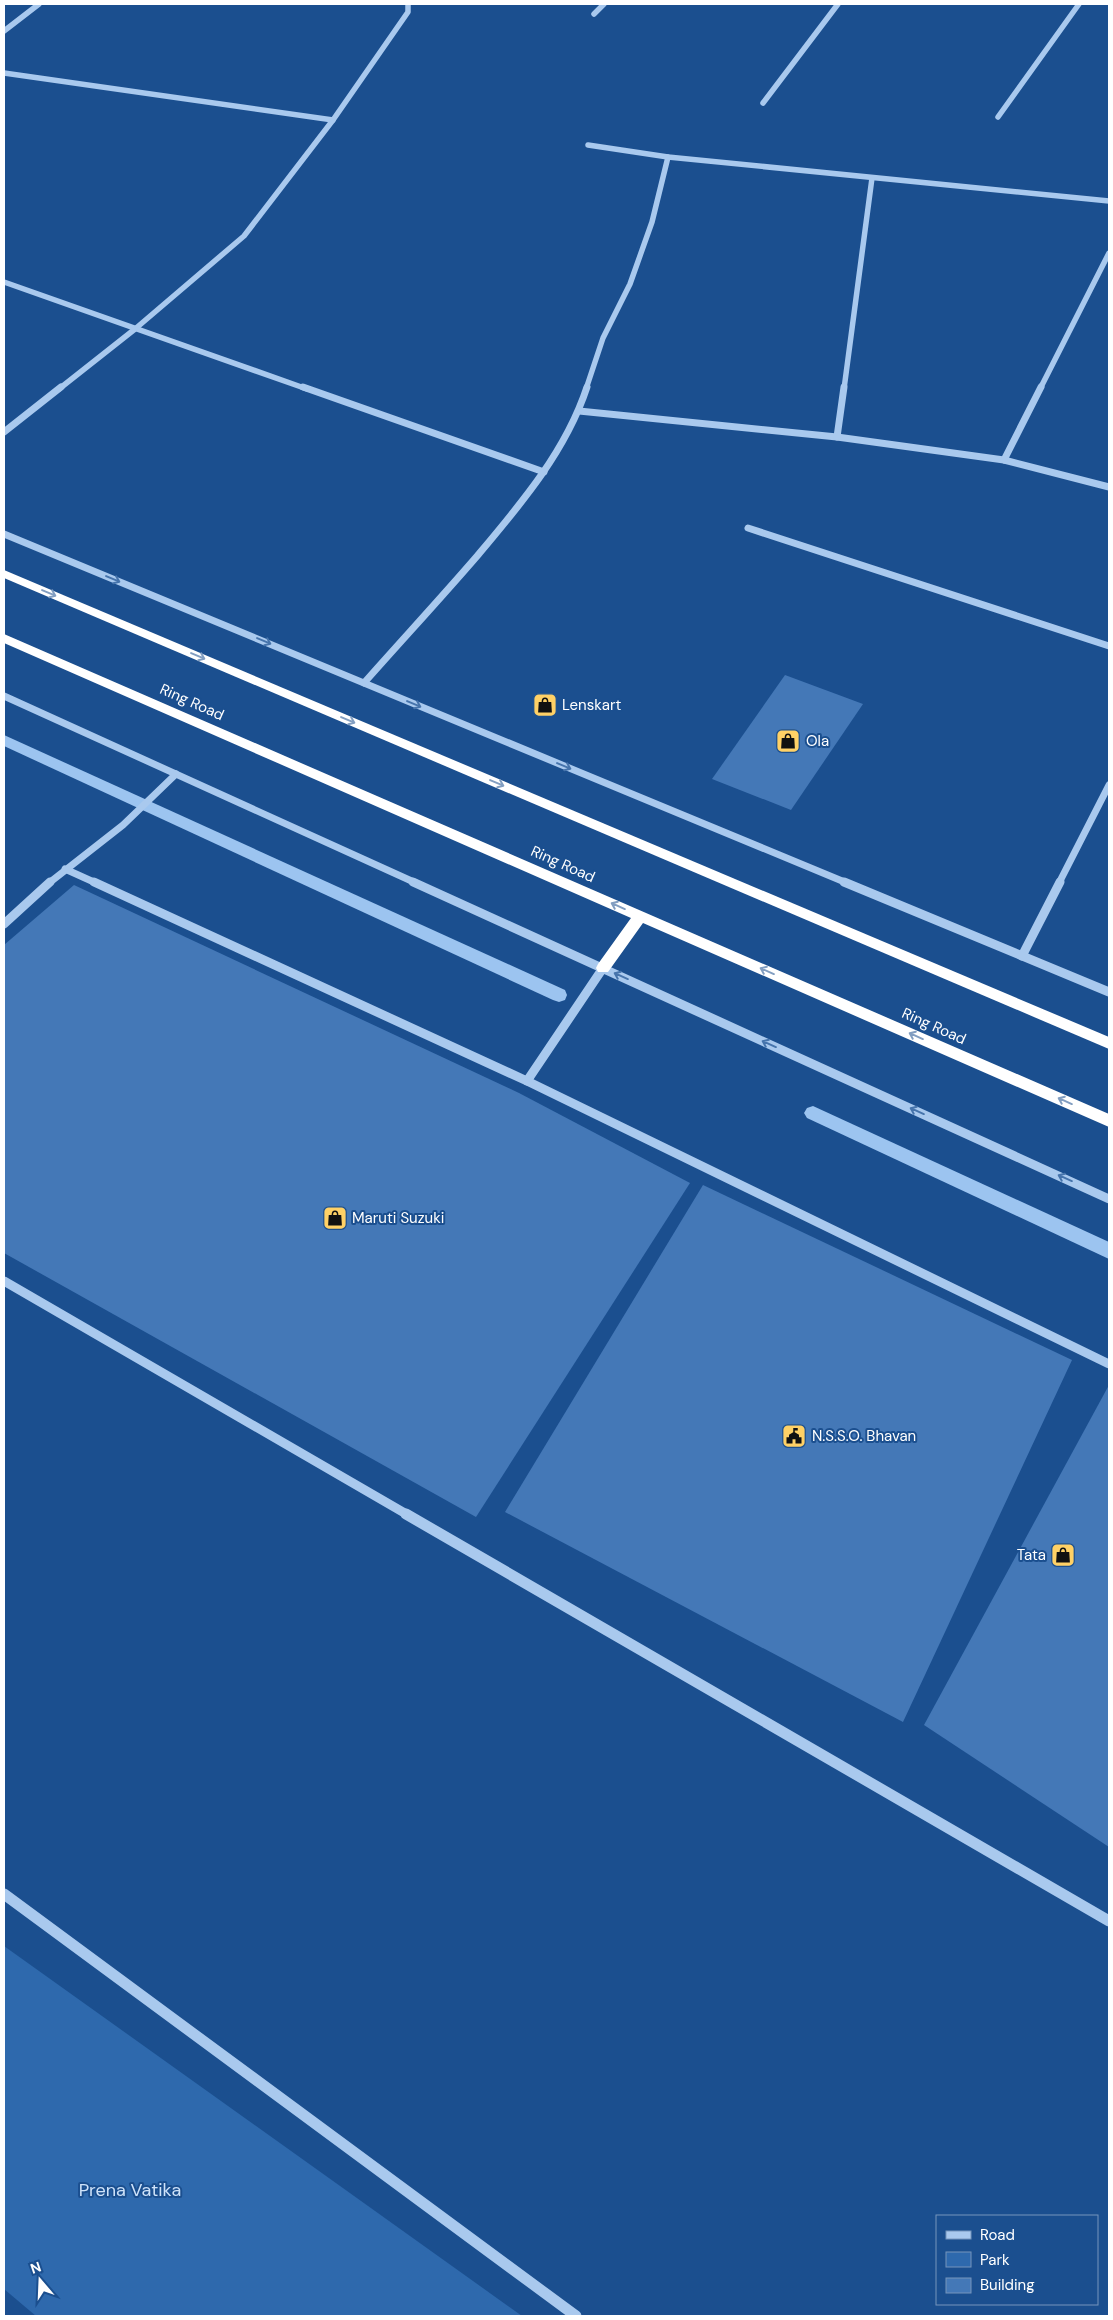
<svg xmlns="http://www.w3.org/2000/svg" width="1113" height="2320" font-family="'DM Sans',sans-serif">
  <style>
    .green { fill: #2e69ad }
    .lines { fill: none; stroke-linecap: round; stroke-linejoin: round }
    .stream { fill: #9cc4f0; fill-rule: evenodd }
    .building { fill: #4478b7 }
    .minor-far3 { stroke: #a9c9ee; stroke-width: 5.5 }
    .minor-far2 { stroke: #a9c9ee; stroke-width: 7 }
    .minor-far1 { stroke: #a9c9ee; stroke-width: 9 }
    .minor { stroke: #a9c9ee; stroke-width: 11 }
    .highway { fill: #fff; fill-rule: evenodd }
    .oneway { stroke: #4674ac }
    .oneway2 { stroke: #829ec1 }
    .labels { text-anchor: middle; stroke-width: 4; stroke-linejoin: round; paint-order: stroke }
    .street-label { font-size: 15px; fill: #fff; stroke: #1b4f8f }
    .poi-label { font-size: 15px; fill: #fff; stroke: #1b4f8f; text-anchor: start }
    .near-park-label { font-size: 18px; fill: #cfe3fa; stroke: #1b4f8f }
  </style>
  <rect width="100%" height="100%" fill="#1b4f8f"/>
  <path class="green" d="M 4,1946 L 522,2316 L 36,2316 L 4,2289 Z"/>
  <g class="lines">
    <g class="stream">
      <path d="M 4,735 L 565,990 L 567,995 L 565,1000 L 559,1002 L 553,1000 L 4,746 Z"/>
      <path d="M 813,1106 L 1109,1242 L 1109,1259 L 807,1118 L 804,1113 L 807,1108 Z"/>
    </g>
  </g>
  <g class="building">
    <path d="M 785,675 L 863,704 L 791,810 L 712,779 Z"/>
    <path d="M 74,885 L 519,1093 L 690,1183 L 476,1517 L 4,1253 L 4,945 Z"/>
    <path d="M 703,1185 L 1072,1360 L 903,1722 L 505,1512 Z"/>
    <path d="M 1109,1385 L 1109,1847 L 924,1725 Z"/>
  </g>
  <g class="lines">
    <g class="minor-far3">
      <path d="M 594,14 L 604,4"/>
      <path d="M 4,31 L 39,4"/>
      <path d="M 4,73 L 333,120"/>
      <path d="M 763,103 L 838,4"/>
      <path d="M 998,117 L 1079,4"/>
      <path d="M 588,145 L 668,157 L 1109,201"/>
      <path d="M 4,282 L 307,389"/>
      <path d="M 59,389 L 135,329 L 244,236 L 333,120 L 408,12 L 408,4"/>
      <path d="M 586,389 L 603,338 L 630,284 L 652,222 L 668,157"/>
      <path d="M 844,389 L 872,178"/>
      <path d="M 1040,389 L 1109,253"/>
    </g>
    <g class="minor-far2">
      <path d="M 303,387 L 544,472"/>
      <path d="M 579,411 L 837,437 L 1004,460 L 1109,487"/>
      <path d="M 4,432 L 61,387"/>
      <path d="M 837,437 L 844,387"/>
      <path d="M 1004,460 L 1041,387"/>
      <path d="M 748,528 L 1109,646"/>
      <path d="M 4,534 L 847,883"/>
      <path d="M 364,683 C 402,640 441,598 478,555 C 521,504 566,451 587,387"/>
      <path d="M 4,696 L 416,883"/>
      <path d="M 65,869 L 96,883"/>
      <path d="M 49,883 L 123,825 L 176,774"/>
      <path d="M 1059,883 L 1109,785"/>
    </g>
    <g class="minor-far1">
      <path d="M 94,882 L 527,1081 L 1109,1364"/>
      <path d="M 413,882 L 1109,1199"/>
      <path d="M 844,882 L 1109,992"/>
      <path d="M 4,924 L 50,882"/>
      <path d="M 1022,956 L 1060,882"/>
      <path d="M 527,1081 L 603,968"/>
      <path d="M 4,1281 L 408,1515"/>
    </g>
    <g class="minor">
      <path d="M 406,1514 L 1109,1921"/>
      <path d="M 4,1894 L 576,2316"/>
    </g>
    <g class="highway">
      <path d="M 4,570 L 1109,1037 L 1109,1049 L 4,578 Z"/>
      <path d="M 4,634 L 1109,1114 L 1109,1127 L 643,923 L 608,972 L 598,972 L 596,968 L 598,964 L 631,918 L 4,643 Z"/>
    </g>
  </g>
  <defs><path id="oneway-shaft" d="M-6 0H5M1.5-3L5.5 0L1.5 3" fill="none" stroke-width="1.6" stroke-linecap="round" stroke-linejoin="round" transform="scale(1.25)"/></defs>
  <g class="oneway">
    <use href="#oneway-shaft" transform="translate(113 579) rotate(23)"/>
    <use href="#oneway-shaft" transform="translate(264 641) rotate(23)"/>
    <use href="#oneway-shaft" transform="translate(414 704) rotate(23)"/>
    <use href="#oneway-shaft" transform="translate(564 766) rotate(23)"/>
    <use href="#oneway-shaft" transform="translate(621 976) rotate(-156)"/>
    <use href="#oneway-shaft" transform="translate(769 1044) rotate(-156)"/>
    <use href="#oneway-shaft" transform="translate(917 1111) rotate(-156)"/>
    <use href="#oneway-shaft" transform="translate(1065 1178) rotate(-156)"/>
  </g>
  <g class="oneway2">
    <use href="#oneway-shaft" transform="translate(49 593) rotate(23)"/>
    <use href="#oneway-shaft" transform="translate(198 656) rotate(23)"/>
    <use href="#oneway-shaft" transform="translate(348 720) rotate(23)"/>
    <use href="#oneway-shaft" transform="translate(497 783) rotate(23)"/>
    <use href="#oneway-shaft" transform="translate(618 906) rotate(-156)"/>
    <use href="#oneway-shaft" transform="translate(767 971) rotate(-156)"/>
    <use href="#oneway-shaft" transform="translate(916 1036) rotate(-156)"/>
    <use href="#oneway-shaft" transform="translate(1065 1101) rotate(-156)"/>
  </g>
  <defs>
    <g id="shop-square" transform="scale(1.25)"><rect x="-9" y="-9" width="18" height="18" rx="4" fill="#ffd166" stroke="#1b4f8f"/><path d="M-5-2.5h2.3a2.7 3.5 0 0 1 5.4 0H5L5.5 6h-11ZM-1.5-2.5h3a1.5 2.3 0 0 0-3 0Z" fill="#111"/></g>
    <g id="civic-square" transform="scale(1.25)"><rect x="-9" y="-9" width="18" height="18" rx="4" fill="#ffd166" stroke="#1b4f8f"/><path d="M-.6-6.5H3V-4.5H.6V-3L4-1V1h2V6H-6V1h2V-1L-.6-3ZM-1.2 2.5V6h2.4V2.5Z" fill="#111"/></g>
  </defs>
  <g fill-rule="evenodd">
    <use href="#shop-square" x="545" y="705"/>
    <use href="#shop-square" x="788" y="741"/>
    <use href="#shop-square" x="335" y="1218"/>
    <use href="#civic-square" x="794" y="1436"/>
    <use href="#shop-square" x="1063" y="1555"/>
  </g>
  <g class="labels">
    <g class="street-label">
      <text transform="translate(192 702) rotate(24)" y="5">Ring Road</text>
      <text transform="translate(563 864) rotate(24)" y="5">Ring Road</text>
      <text transform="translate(934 1026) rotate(24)" y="5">Ring Road</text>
    </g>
    <g class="poi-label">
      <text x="562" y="710">Lenskart</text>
      <text x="806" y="746">Ola</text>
      <text x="352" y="1223">Maruti Suzuki</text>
      <text x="812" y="1441">N.S.S.O. Bhavan</text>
      <text x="1046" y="1560" text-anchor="end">Tata</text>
    </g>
    <g class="near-park-label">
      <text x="130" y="2196">Prena Vatika</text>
    </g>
  </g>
  <rect width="1113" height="2320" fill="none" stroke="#ffffff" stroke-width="10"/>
  <rect x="936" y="2215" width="162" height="90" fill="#1b4f8f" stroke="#7695bc"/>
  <rect x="946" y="2231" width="25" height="8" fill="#a9c9ee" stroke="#7695bc"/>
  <text x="980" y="2240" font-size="15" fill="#ffffff">Road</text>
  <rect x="946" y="2252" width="25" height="15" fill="#2e69ad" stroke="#7695bc"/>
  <text x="980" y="2265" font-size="15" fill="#ffffff">Park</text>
  <rect x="946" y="2278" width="25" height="15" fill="#4478b7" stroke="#7695bc"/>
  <text x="980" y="2290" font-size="15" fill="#ffffff">Building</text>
  <g transform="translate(40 2280) rotate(341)" stroke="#1b4f8f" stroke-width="4" paint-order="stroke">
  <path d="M0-4L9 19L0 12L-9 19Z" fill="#ffffff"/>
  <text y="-8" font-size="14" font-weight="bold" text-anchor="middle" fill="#ffffff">N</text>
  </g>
</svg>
